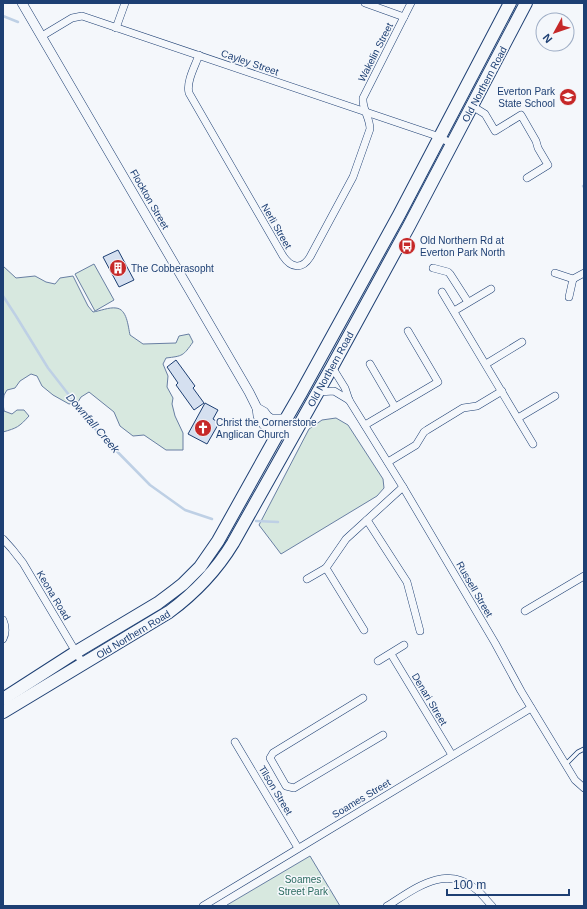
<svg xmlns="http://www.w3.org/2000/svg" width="587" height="909" font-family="Arial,sans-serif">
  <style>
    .green { fill: #d7e8df; stroke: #687fa3 }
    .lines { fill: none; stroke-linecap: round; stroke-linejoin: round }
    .stream { stroke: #bed0e5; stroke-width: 2.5 }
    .building { fill: #d5e0f0; stroke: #1d3f73 }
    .service-casing { stroke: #1d3f73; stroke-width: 5 }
    .minor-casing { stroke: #1d3f73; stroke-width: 8 }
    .tertiary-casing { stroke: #1d3f73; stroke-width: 10 }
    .trunk-casing { stroke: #1d3f73; stroke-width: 14 }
    .service { stroke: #f4f7fb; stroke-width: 3.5 }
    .minor { stroke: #f4f7fb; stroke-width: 7 }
    .tertiary { stroke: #f4f7fb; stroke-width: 9 }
    .trunk { stroke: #f4f7fb; stroke-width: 12 }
    .labels { text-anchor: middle; stroke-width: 3; stroke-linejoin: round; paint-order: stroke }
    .street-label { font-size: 10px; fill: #1d3f73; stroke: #f4f7fb }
    .poi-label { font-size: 10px; fill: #1d3f73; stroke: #f4f7fb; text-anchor: start }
    .park-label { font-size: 10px; fill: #2c6c60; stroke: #f4f7fb }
    .water-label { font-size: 11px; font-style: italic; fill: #1d3f73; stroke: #f4f7fb }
  </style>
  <rect width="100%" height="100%" fill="#f4f7fb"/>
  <g class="green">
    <path d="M 94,264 L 114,300 L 95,311 L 75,274 Z"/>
    <path d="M 3,266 L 16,278 L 35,276 L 46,282 L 55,284 L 60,278 L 73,276 L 88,306 L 93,312 C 100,311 109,307 116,308 C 127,309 128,326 130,335 L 143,344 L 176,343 L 179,336 L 189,334 L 193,342 C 183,356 183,356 166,358 L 163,364 L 168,376 L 167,387 L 173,398 L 172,404 L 175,416 L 183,433 L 183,450 L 166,450 L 144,435 L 133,436 L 120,426 L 114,412 L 89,392 L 81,397 L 78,402 L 69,404 L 53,395 L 42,386 L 37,376 L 31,374 L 20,381 L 15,388 L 7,390 L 4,395 L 3,403 Z"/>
    <path d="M 3,403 L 4,411 L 12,414 L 17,410 L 24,410 L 29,416 C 19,427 17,428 3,432 Z"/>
    <path d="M 336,418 L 348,425 L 383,479 L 384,488 L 377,496 L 281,554 L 259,525 L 309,429 L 322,420 Z"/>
    <path d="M 310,856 L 340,906 L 228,906 L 227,905 Z"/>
  </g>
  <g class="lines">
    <g class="stream">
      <path d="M 3,16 L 18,22"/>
      <path d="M 583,186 L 584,187"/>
      <path d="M 3,296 L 16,316 L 48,368 L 97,431 L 150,485 L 185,510 L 212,519"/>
      <path d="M 256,521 L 278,522"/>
    </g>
  </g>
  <g class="building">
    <path d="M 118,250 L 134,280 L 119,287 L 103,257 Z"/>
    <path d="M 176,360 L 195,386 L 193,388 L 204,403 L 194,410 L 176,385 L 178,383 L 167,367 Z"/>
    <path d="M 205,403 L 218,410 L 213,419 L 219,423 L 207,444 L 188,434 Z"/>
  </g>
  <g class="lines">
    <g class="service-casing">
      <path id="service" d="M 565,765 L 578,752 L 584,749"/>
    </g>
    <g class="minor-casing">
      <g id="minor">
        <path d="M 365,3 L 404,17"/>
        <path d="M 116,28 L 125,3"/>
        <path d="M 42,36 L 72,18 L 82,16 L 434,135 L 453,144"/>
        <path d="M 199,55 C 195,66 186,82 189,93 L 283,256 C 291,268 302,270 310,257 L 353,177 L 370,129 C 370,118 362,109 363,98 L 411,3"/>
        <path d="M 472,106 L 485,114 L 495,131 L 521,115 L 536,141 L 538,148 L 548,165 L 527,178"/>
        <path d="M 433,268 L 448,272 L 450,274 L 468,302"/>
        <path d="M 555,273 L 573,279 L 569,297"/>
        <path d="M 573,279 L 584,273"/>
        <path d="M 442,292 L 533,444"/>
        <path d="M 454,311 L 491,289"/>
        <path d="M 370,364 L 395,407"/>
        <path d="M 486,364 L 522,342"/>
        <path d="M 332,367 L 345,388 L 349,400 L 403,487 L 495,643 L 521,691 L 575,780 L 584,788"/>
        <path d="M 318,392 L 334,391 L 349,400"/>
        <path d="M 518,418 L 555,396"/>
        <path d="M 365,425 L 438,382 L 408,331"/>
        <path d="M 388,462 L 416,445 L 424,432 L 427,430 L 463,408 L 477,406 L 502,391"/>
        <path d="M 367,520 L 407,582 L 420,631"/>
        <path d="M 3,539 L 12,549 L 23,563 L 83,664"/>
        <path d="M 326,568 L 364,630"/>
        <path d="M 307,579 L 326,568 L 346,539 L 403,487"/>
        <path d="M 525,611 L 584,576"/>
        <path d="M 3,620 C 6,627 6,633 3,639"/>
        <path d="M 391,654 L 452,755"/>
        <path d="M 378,661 L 404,645"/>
        <path d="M 363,698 L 273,753 L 270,758 L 286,786 L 294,788 L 383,735"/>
        <path d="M 235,742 L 298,848"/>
        <path d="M 203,906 L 531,708"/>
        <path d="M 387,906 C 415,889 445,863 477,890 C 483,895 487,901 492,906"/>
      </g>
    </g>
    <g class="tertiary-casing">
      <g id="tertiary">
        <path d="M 22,3 L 249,392 L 257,408 L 258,416 L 264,425 L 269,428 L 279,431 L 285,431 L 300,424"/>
        <path d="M 257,408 L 264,412 L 267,416 L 271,419 L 286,419"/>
      </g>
    </g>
    <g class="trunk-casing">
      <g id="trunk">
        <path d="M 3,699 L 76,652 L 158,603 L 174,591 L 183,584 L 200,567 L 218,541 L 286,419 L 301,393 L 399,215 L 510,3"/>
        <path d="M 3,712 L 169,612 C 196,592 216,571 233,543 L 332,367 L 409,226 L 526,3"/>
      </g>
    </g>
    <use href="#service" class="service"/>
    <use href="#minor" class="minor"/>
    <use href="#tertiary" class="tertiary"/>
    <use href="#trunk" class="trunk"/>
  </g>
  <defs>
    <g id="school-disc" transform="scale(0.9)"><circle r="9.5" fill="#c62828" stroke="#f4f7fb"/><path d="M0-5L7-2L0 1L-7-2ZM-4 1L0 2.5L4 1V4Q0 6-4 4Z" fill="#fff"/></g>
    <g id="bus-disc" transform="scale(0.9)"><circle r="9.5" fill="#c62828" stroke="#f4f7fb"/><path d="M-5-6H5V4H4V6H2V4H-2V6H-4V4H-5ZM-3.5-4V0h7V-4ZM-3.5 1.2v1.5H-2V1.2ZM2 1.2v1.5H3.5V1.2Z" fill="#fff"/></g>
    <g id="building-disc" transform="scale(0.9)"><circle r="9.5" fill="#c62828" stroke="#f4f7fb"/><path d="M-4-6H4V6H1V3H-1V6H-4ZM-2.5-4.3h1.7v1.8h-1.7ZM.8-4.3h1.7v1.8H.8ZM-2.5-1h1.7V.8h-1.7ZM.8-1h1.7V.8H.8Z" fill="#fff"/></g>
    <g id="church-disc" transform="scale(0.9)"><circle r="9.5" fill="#c62828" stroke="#f4f7fb"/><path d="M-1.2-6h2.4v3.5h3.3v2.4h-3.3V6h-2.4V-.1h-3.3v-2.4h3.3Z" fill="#fff"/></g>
  </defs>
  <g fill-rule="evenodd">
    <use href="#school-disc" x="568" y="97"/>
    <use href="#bus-disc" x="407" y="246"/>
    <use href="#building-disc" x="118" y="268"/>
    <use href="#church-disc" x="203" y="428"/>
  </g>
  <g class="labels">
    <g class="street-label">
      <text transform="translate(375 52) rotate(-63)" y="4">Wakelin Street</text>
      <text transform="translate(250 62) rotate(19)" y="4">Cayley Street</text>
      <text transform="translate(484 84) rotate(-62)" y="4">Old Northern Road</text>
      <text transform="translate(150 199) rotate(60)" y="4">Flockton Street</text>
      <text transform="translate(277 226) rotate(60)" y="4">Nerli Street</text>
      <text transform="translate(330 369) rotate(-61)" y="4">Old Northern Road</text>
      <text transform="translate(475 589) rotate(60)" y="4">Russell Street</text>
      <text transform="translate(54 595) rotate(59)" y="4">Keona Road</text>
      <text transform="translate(133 634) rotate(-31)" y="4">Old Northern Road</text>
      <text transform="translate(430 699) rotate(59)" y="4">Denari Street</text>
      <text transform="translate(276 790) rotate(59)" y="4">Tilson Street</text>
      <text transform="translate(361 798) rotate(-31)" y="4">Soames Street</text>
    </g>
    <g class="poi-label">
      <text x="555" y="95" text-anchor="end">Everton Park<tspan x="555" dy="12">State School</tspan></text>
      <text x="420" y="244">Old Northern Rd at<tspan x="420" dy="12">Everton Park North</tspan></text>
      <text x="131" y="272">The Cobberasopht</text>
      <text x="216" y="426">Christ the Cornerstone<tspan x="216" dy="12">Anglican Church</tspan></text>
    </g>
    <g class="park-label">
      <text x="303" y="883">Soames<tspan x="303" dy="12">Street Park</tspan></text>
    </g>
    <g class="water-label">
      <text transform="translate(93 423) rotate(49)" y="4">Downfall Creek</text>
    </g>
  </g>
  <rect width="587" height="909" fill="none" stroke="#1d3f73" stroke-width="8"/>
  <g transform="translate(555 32) rotate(230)"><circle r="19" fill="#f4f7fb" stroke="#9eadc5"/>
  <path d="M0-3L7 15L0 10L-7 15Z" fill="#c62828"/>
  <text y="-6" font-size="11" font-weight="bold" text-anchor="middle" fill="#1d3f73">N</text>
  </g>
  <path d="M447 889v6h122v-6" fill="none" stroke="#1d3f73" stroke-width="2"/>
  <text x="453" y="889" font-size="12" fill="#1d3f73" stroke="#f4f7fb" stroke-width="3" paint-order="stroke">100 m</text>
</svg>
